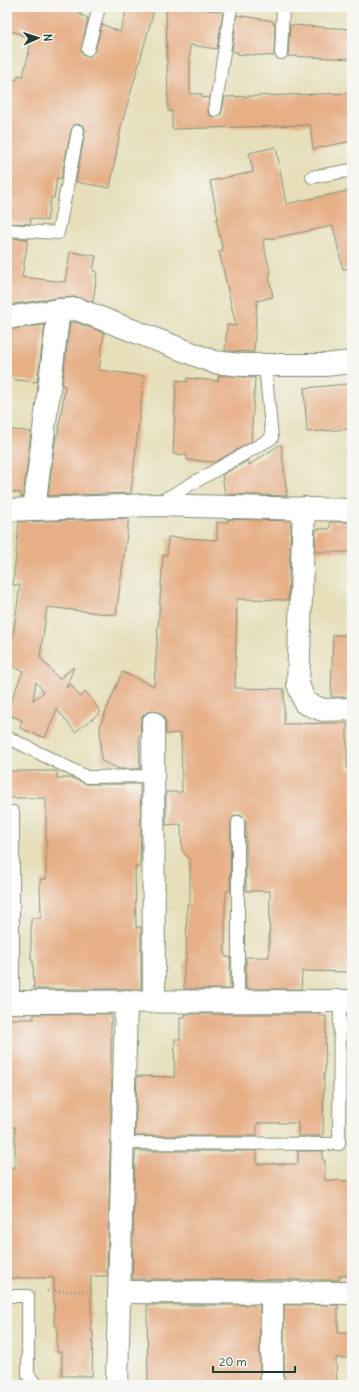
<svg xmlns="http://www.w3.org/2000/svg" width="359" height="1392" font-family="Delius,sans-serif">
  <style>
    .building { fill: #e6af86; fill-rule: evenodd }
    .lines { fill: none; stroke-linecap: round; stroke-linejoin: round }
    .service-casing { stroke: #828e77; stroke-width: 14 }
    .minor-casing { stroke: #828e77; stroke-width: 24 }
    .path { stroke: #828e77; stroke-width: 2.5; stroke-dasharray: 1 3; stroke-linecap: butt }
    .service { stroke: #fff; stroke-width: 12 }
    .minor { stroke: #fff; stroke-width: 22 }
  </style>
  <rect width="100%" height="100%" fill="#f6f6f2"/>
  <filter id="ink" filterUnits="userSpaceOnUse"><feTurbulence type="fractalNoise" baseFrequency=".025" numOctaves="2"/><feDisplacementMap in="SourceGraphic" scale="8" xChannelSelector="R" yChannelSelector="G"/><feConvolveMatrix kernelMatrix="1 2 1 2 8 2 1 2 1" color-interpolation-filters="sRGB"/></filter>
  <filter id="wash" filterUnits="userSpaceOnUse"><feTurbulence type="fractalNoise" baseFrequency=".012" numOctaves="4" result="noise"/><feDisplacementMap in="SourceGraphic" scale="16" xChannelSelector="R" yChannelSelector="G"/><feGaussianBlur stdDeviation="0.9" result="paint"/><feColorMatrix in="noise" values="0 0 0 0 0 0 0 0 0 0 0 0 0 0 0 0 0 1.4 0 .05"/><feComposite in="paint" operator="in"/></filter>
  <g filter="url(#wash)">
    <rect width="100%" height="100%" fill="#e6dfba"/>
    <g id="blocks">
      <g class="building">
        <path d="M 7,7 L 83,7 L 80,15 L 88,18 L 81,51 L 83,55 L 86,56 L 90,56 L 95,51 L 102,24 L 120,32 L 127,7 L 155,7 L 121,127 L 110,188 L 76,182 L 85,132 L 85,128 L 83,125 L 75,124 L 71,130 L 61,179 L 57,178 L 54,198 L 51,198 L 47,221 L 31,218 L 30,224 L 7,223 L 7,99 L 12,79 L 17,80 L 18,75 L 23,76 L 32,39 L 7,29 Z"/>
        <path d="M 166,7 L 188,7 L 223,12 L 217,49 L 190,45 L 190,94 L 202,94 L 202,98 L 209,97 L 208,109 L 208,113 L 211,116 L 217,117 L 221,114 L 225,97 L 352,93 L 352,141 L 313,149 L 310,125 L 172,129 L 172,111 L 168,111 Z"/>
        <path d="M 237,15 L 273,21 L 273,24 L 275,24 L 274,56 L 237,54 L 238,52 L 232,51 Z"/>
        <path d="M 290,25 L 352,29 L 352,59 L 288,56 Z"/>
        <path d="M 276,147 L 286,204 L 352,190 L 352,268 L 343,269 L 333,226 L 263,240 L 271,276 L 269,277 L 273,297 L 257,301 L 254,352 L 225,351 L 227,325 L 236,326 L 219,251 L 223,251 L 216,219 L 218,218 L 210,181 L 253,172 L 249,153 Z"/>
        <path d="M 7,238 L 28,239 L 22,277 L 65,282 L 70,252 L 96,256 L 93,271 L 97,272 L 93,302 L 76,297 L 57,298 L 7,305 Z"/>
        <path d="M 70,322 L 75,322 L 104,333 L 99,370 L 144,376 L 131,493 L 48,496 L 56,435 L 58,435 L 65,386 L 62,385 Z"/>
        <path d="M 45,325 L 37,382 L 7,379 L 7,330 Z"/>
        <path d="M 219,375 L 255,378 L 251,442 L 215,462 L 187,460 L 187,455 L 173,454 L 176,380 L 187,382 L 187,378 L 218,381 Z"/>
        <path d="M 347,384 L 351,429 L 307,432 L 304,388 Z"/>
        <path d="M 7,429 L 31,432 L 23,497 L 21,497 L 21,493 L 7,491 Z"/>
        <path d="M 281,444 L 287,496 L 225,494 L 222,475 L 249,460 L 249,465 Z"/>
        <path d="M 129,518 L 116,615 L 47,607 L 40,657 L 59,679 L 74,667 L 66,688 L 71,684 L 80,697 L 86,692 L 101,712 L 75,732 L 57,709 L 45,738 L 20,728 L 22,720 L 7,714 L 7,711 L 23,671 L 9,665 L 20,585 L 13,585 L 19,522 ZM 36,682 L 44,692 L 33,700 Z"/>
        <path d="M 228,519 L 290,521 L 291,526 L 288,600 L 237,599 L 235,688 L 284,689 L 284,724 L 347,723 L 347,769 L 352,769 L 352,972 L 302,971 L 301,989 L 246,989 L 246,957 L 269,957 L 270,891 L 246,891 L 246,822 L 242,816 L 238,815 L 234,816 L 231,822 L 230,891 L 226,891 L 226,901 L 225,901 L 225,957 L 230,957 L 230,989 L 184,989 L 184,963 L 186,963 L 187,904 L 190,904 L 190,860 L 182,850 L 181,824 L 166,825 L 166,792 L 182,792 L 181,733 L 166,734 L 166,723 L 164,716 L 159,712 L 153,711 L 147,712 L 142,717 L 140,723 L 141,734 L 139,735 L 140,769 L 120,769 L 101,761 L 100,726 L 122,672 L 154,686 L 163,555 L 167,555 L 168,537 L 217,540 L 217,522 L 228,522 Z"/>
        <path d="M 330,522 L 352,522 L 352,552 L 315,552 L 316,529 L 330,529 Z"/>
        <path d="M 333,635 L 352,635 L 352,697 L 331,697 Z"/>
        <path d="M 7,771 L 57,771 L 57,778 L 72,778 L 87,784 L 140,784 L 141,825 L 140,867 L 135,867 L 136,927 L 141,927 L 141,989 L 34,989 L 33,960 L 31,960 L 31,918 L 41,918 L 40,879 L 46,879 L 46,798 L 7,798 Z"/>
        <path d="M 34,1014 L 111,1014 L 111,1076 L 112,1076 L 107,1276 L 91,1276 L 91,1331 L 93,1331 L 92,1376 L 62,1376 L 62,1352 L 57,1352 L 57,1325 L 54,1325 L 54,1278 L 7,1278 L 7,1168 L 15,1168 L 15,1127 L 7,1127 L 7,1019 L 34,1019 Z"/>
        <path d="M 185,1014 L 319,1014 L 319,1016 L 326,1016 L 325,1073 L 324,1073 L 323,1136 L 298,1136 L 298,1123 L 257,1123 L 257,1136 L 135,1136 L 137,1076 L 174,1077 L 175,1039 L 180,1039 L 180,1017 L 185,1017 Z"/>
        <path d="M 135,1151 L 257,1151 L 257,1164 L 298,1164 L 298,1151 L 323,1151 L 322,1160 L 325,1160 L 325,1180 L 352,1181 L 352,1276 L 339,1276 L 339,1280 L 132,1279 Z"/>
        <path d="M 147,1305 L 260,1305 L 260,1385 L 148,1385 Z"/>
        <path d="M 284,1305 L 338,1305 L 338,1333 L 352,1333 L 352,1358 L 336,1358 L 337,1385 L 284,1385 Z"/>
      </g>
    </g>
  </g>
  <g filter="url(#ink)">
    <use href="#blocks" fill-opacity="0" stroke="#828e77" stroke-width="1"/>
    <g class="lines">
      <g class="service-casing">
        <g id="service">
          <path d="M 88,49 L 99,7"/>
          <path d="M 281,53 L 283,7"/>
          <path d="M 215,110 L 231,7"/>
          <path d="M 312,177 L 352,170"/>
          <path d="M 7,230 L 58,233 L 78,131"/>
          <path d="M 158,503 L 272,438 L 265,365"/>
          <path d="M 7,737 L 87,777 L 153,776"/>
          <path d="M 13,812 L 13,1002"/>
          <path d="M 238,822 L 238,1001"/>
          <path d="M 122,1143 L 339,1144 L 340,1001"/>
          <path d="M 7,1296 L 28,1296 L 28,1375 L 37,1385"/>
        </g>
      </g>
      <g class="minor-casing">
        <g id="minor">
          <path d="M 7,318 L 59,310 L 77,309 L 214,362 L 242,365 L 325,365 L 352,362"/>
          <path d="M 304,508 L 298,684 L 305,703 L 323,710 L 352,709"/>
          <path d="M 34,509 L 59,310"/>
          <path d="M 7,510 L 154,505 L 352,510"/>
          <path d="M 153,723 L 154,1001"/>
          <path d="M 7,1002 L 352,1001"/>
          <path d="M 119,1292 L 352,1293"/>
          <path d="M 272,1293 L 272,1385"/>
          <path d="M 117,1385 L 126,1001"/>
        </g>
      </g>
      <path class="path" d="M 47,1291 L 94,1291"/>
      <use href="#service" class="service"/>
      <use href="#minor" class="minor"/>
    </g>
  </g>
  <rect width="359" height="1392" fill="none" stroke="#f6f6f2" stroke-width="24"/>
  <g transform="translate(38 38) rotate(87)" stroke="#f6f6f2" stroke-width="3" paint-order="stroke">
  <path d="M0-3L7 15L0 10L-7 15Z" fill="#1f3d34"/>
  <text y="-6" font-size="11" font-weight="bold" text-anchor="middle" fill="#1f3d34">N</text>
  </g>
  <path d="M213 1366v6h82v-6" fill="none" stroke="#1f3d34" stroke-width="2"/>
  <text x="219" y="1366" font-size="12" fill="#1f3d34" stroke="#f6f6f2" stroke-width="3" paint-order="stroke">20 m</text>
</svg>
